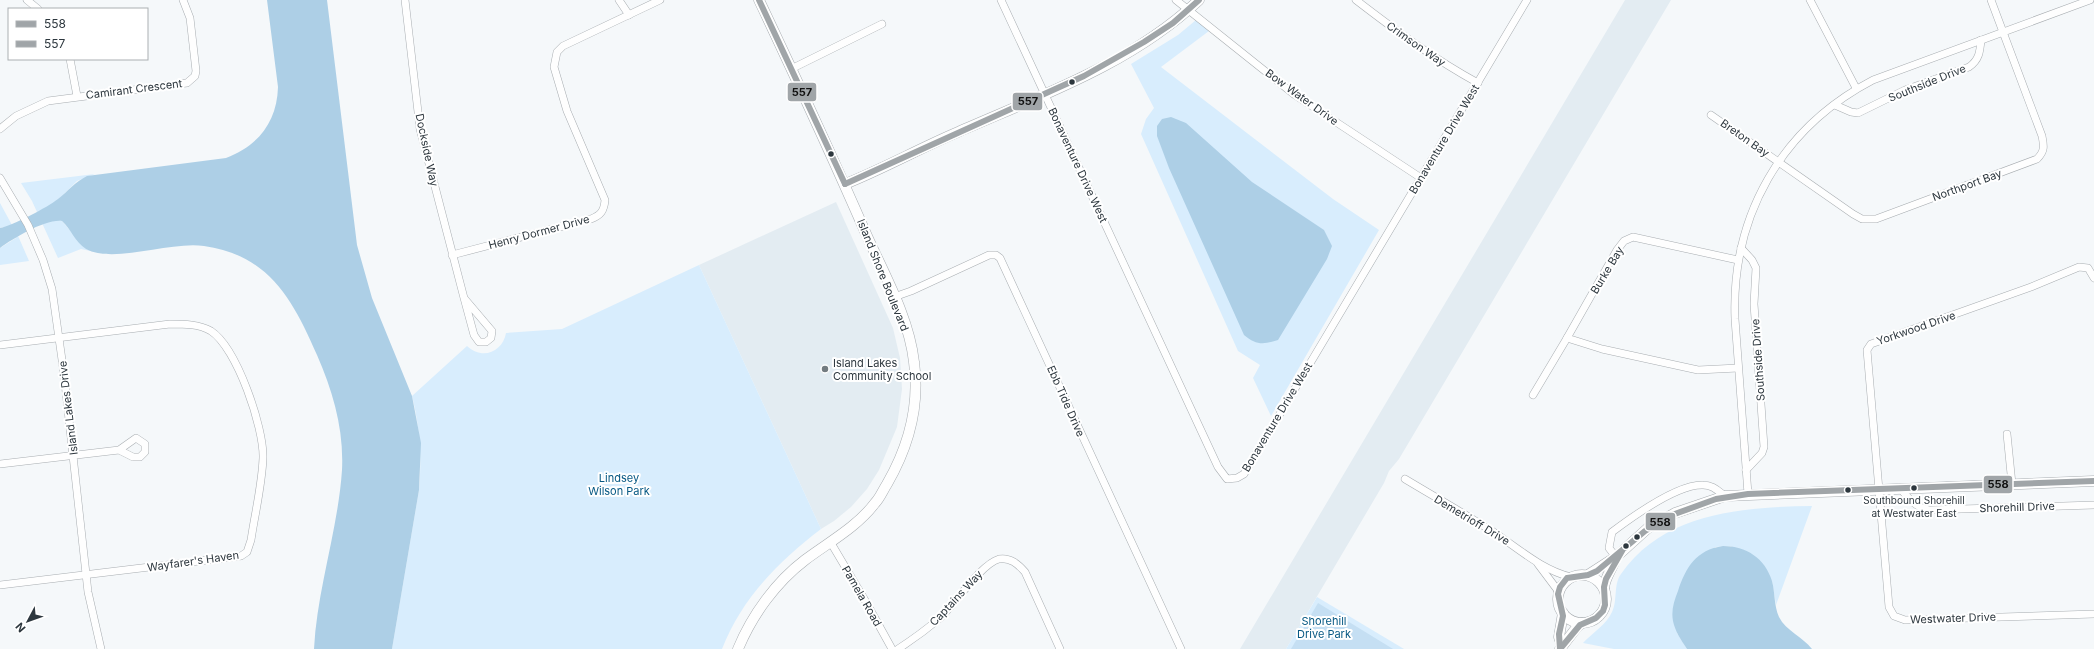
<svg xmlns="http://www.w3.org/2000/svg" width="2094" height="649" font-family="Inter,sans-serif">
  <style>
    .built { fill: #e3ecf2 }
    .green { fill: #d8edfd }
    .forest { fill: #c5dff3 }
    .water { fill: #adcfe6 }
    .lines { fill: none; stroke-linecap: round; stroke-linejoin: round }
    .street-casing { stroke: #a8adb1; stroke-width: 8 }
    .secondary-casing { stroke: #a8adb1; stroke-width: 11 }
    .street { stroke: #fefefe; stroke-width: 7 }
    .secondary { stroke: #fefefe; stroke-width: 10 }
    .bus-1-casing { stroke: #fff; stroke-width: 9 }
    .bus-2-casing { stroke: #fff; stroke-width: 9 }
    .bus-1 { stroke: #a0a5a8; stroke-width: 6 }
    .bus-2 { stroke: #a0a5a8; stroke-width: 6 }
    .bus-dot { fill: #2d373e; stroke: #fff; stroke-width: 1.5 }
    .poi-dot { fill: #737b80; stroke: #fff; stroke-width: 1.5 }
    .labels { text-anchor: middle; stroke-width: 4; stroke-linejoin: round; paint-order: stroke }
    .bus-label { font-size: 10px; fill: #2d373e; stroke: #fff }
    .street-label { font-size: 11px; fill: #2d373e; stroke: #fff }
    .poi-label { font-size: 11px; fill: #2d373e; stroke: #fff; text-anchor: start }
    .park-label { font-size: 11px; fill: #065883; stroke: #fff }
    .line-badge { stroke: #fff; stroke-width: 1.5 }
    .pale-badge-label { font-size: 11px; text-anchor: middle; font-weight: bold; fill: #111 }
  </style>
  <rect width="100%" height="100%" fill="#f5f8fa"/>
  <g class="built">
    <path d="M 1625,0 L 1671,0 L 1399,459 L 1389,471 L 1384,483 L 1286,649 L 1240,649 Z"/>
    <path d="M 836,202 L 893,328 L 900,358 L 902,389 L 897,427 L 879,470 L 867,489 L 851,507 L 834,521 L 821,529 L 699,265 Z"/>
  </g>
  <g class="green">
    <path d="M 1196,20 L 1209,31 L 1161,67 L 1333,199 L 1379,230 L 1271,416 L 1253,378 L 1260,365 L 1238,351 L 1141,134 L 1146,119 L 1154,108 L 1131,64 L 1178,35 Z"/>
    <path d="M 95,174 L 77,181 L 58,200 L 56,220 L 62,221 L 86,249 L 100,253 L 81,249 L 58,258 L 32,201 L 21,183 Z"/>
    <path d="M 0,203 L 19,238 L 29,261 L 0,265 L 0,248 L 16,238 L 4,227 L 0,228 Z"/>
    <path d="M 699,265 L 821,529 C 778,562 742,598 722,649 L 392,649 L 419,490 C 422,458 420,428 412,396 L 467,346 C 483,361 503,351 506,333 L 562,329 Z"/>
    <path d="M 1812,506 L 1776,605 L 1772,581 L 1731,546 L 1715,547 L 1677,633 L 1687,649 L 1614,649 L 1583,643 C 1592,633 1607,624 1612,612 C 1618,600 1613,585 1621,574 C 1664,512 1744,507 1812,506 Z"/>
    <path d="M 1317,597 L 1404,649 L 1286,649 Z"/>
  </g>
  <path class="forest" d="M 1318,603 L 1393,649 L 1291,649 Z"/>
  <g class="water">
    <path d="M 267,0 L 327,0 L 357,245 L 372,298 L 412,396 L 421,443 L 419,490 L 392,649 L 314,649 C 317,589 338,530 342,470 C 344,429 333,392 317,355 C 293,300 269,255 204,246 C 170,241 114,264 86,249 C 75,242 71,229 62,221 C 45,219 14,238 0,248 L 0,228 C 12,226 48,207 58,199 C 68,191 75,182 87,176 L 226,158 C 258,146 277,122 278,87 Z"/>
    <path d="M 1171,117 L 1186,123 L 1252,182 L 1324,230 L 1332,246 L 1327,259 L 1278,340 C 1263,345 1256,345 1244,335 L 1169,168 L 1157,136 L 1157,126 L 1162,119 Z"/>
    <path d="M 1723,546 C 1746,546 1765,558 1772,581 C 1775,592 1774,606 1779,617 C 1786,631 1803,637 1812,649 L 1687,649 C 1681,640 1675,631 1673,621 C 1671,610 1674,601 1678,591 C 1686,567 1696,550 1723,546 Z"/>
  </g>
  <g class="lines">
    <g class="street-casing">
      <g id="street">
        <path d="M 27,0 L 38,9"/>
        <path d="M 405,0 L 420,129 L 464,298 L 492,331 L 491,338 L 486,342 L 479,342 L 474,335 L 464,298"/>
        <path d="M 619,0 L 629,15"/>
        <path d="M 1001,0 L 1218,467 L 1227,479 L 1237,478 L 1244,474 L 1527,0"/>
        <path d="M 1176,0 L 1295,95 L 1421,178"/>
        <path d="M 1356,0 C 1395,30 1434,59 1478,83"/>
        <path d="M 1810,0 L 1856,88"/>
        <path d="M 70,59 L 77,96"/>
        <path d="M 791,69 L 882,24"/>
        <path d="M 1835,105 L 1851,112 L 1858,113 L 1905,90 L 1969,67 C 1979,60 1980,52 1981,40"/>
        <path d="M 1711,115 L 1853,214 L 1862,219 L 1876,219 L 2037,159 C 2045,151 2044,146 2042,136 L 1991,0"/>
        <path d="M 0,129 L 16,116 L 48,101 L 187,83 L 195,76 L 196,71 L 190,18 L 183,0"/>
        <path d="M 0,178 L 28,225 L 43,260 L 52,289 L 64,374 L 88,592 L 101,649"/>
        <path d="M 1741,248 L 1752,260 L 1756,268 L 1754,304 L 1764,447 L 1762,453 L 1746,470"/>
        <path d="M 452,255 L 591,219 C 601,215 604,211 605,200 L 567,111 L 554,67 L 557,52 L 563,46 L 660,0"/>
        <path d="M 1738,260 L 1633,237 L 1624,241 L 1617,250 L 1567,338 L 1602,349 L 1698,370 L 1738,368"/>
        <path d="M 2094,278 L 2088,268 L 2079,267 L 2031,287 L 1871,344 L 1867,350 L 1888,595 L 1889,607 L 1894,616 L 1905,620 L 2094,614"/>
        <path d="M 894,297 L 911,291 L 989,255 L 996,255 L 1000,258 L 1181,649"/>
        <path d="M 0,345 L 170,324 C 184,324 199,324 211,331 C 237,348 264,428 263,458 C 262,485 255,513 251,540 L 247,552 L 241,556 L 0,585"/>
        <path d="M 1533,395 L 1567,338"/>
        <path d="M 2007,434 L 2012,484"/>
        <path d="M 0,464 L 119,450 L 136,438 L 145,444 L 145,452 L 140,457 L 133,457 L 119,450"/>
        <path d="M 1405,479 C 1435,497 1465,514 1495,533 C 1519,549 1542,570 1571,577"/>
        <path d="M 1900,488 C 1909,499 1915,507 1929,510 L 2094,505"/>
        <path d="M 1748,494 L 1735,319 C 1731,216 1781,128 1873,80 L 2090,0"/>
        <path d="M 831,543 L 866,602 L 892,649"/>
        <path d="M 1616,557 L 1609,548 L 1612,532 C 1632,517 1678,484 1703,485 C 1713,485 1718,491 1725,496"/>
        <path d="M 1538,564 L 1559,592"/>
        <path d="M 898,649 C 912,640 927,629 940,618 C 955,604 981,564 999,559 C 1010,557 1018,564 1025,572 L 1060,649"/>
      </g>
    </g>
    <g class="secondary-casing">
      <g id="secondary">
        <path d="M 845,184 C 883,169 920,148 958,132 C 1042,95 1131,64 1199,0"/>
        <circle cx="1582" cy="599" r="24"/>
        <path d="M 1588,575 L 1616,557 L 1648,528 L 1675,513 L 1725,496 L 2094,481"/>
        <path d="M 1604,588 C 1605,577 1613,568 1616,557"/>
        <path d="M 1562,646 L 1559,637 L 1563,613"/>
        <path d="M 738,649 C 752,615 776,582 805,560 C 829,542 857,527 875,503 C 880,498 883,490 887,484 C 909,446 920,406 914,362 C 909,318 885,276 867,236 C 832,156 796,78 759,0"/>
        <path d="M 1560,649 L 1577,627 L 1582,623"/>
      </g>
    </g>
    <use href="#street" class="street"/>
    <use href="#secondary" class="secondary"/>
    <g class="bus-1-casing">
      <g id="bus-1">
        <path d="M 1560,649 L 1559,634 L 1563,616 L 1558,594 L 1560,587 L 1567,578 L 1588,575 L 1597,571 L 1645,531 L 1672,515 L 1716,499 L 1748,494 L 2094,481"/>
        <path d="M 1560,649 L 1580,625 L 1596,618 L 1603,611 L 1605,605 L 1604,587 L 1606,579 L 1622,551"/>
      </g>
    </g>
    <g class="bus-2-casing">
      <g id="bus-2">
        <path d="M 759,0 L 845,184"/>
        <path d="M 845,184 L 1084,76 L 1144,42 L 1173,23 L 1199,0"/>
      </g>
    </g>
    <use href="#bus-1" class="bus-1"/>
    <use href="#bus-2" class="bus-2"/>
  </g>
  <g class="bus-dot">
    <circle cx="1072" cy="82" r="3.5"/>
    <circle cx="831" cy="154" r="3.5"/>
    <circle cx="1914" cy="488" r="3.5"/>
    <circle cx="1848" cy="490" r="3.5"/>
    <circle cx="1637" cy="537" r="3.5"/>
    <circle cx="1626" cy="546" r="3.5"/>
  </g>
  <circle class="poi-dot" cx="825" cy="369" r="4"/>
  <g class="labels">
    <g class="bus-label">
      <text x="1914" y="504">Southbound Shorehill<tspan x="1914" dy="13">at Westwater East</tspan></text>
    </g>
    <g class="street-label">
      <text transform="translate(1416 44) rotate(35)" y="4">Crimson Way</text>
      <text transform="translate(1927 83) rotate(-22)" y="4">Southside Drive</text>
      <text transform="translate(134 89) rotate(-7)" y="4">Camirant Crescent</text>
      <text transform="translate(1302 97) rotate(36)" y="4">Bow Water Drive</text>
      <text transform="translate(1745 138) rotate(35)" y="4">Breton Bay</text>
      <text transform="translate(1444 139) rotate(-59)" y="4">Bonaventure Drive West</text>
      <text transform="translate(427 150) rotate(78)" y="4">Dockside Way</text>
      <text transform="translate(1078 165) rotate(65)" y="4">Bonaventure Drive West</text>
      <text transform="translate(1967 185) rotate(-20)" y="4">Northport Bay</text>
      <text transform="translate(539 232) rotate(-15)" y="4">Henry Dormer Drive</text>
      <text transform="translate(1607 270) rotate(-59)" y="4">Burke Bay</text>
      <text transform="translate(883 275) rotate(68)" y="4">Island Shore Boulevard</text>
      <text transform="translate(1916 328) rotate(-19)" y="4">Yorkwood Drive</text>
      <text transform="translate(1758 360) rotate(-94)" y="4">Southside Drive</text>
      <text transform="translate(1066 401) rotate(66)" y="4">Ebb Tide Drive</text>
      <text transform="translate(68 408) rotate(-97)" y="4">Island Lakes Drive</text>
      <text transform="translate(1277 417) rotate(-59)" y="4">Bonaventure Drive West</text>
      <text transform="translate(2017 507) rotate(-2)" y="4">Shorehill Drive</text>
      <text transform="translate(1472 520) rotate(31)" y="4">Demetrioff Drive</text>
      <text transform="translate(193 561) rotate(-8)" y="4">Wayfarer's Haven</text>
      <text transform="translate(862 596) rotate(60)" y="4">Pamela Road</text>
      <text transform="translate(956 598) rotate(-47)" y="4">Captains Way</text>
      <text transform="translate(1953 618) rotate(-2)" y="4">Westwater Drive</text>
    </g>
    <g class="poi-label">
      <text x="833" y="367">Island Lakes<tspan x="833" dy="13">Community School</tspan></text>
    </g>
    <g class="park-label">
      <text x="619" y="482">Lindsey<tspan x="619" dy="13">Wilson Park</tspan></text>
      <text x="1324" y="625">Shorehill<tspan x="1324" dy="13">Drive Park</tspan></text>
    </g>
  </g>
  <g class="line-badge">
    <rect x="787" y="82" width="30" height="20" rx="4" fill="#a0a5a8"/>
    <rect x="1012" y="92" width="31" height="19" rx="4" fill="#a0a5a8"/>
    <rect x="1983" y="475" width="30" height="19" rx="4" fill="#a0a5a8"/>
    <rect x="1645" y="512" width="31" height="19" rx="4" fill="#a0a5a8"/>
  </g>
  <g class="pale-badge-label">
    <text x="802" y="96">557</text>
    <text x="1028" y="105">557</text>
    <text x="1998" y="488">558</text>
    <text x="1660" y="526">558</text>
  </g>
  <rect x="8" y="8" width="140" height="52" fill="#ffffff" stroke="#abafb2"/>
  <rect x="16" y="21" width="20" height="6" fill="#a0a5a8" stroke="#abafb2"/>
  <text x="44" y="28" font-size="12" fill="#2d373e">558</text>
  <rect x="16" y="41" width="20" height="6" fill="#a0a5a8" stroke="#abafb2"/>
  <text x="44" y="48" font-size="12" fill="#2d373e">557</text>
  <g transform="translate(28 621) rotate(229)" stroke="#ffffff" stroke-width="3" paint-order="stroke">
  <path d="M0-3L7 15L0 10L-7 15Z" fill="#2d373e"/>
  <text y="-6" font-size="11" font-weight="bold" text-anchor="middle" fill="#2d373e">N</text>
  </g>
</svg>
